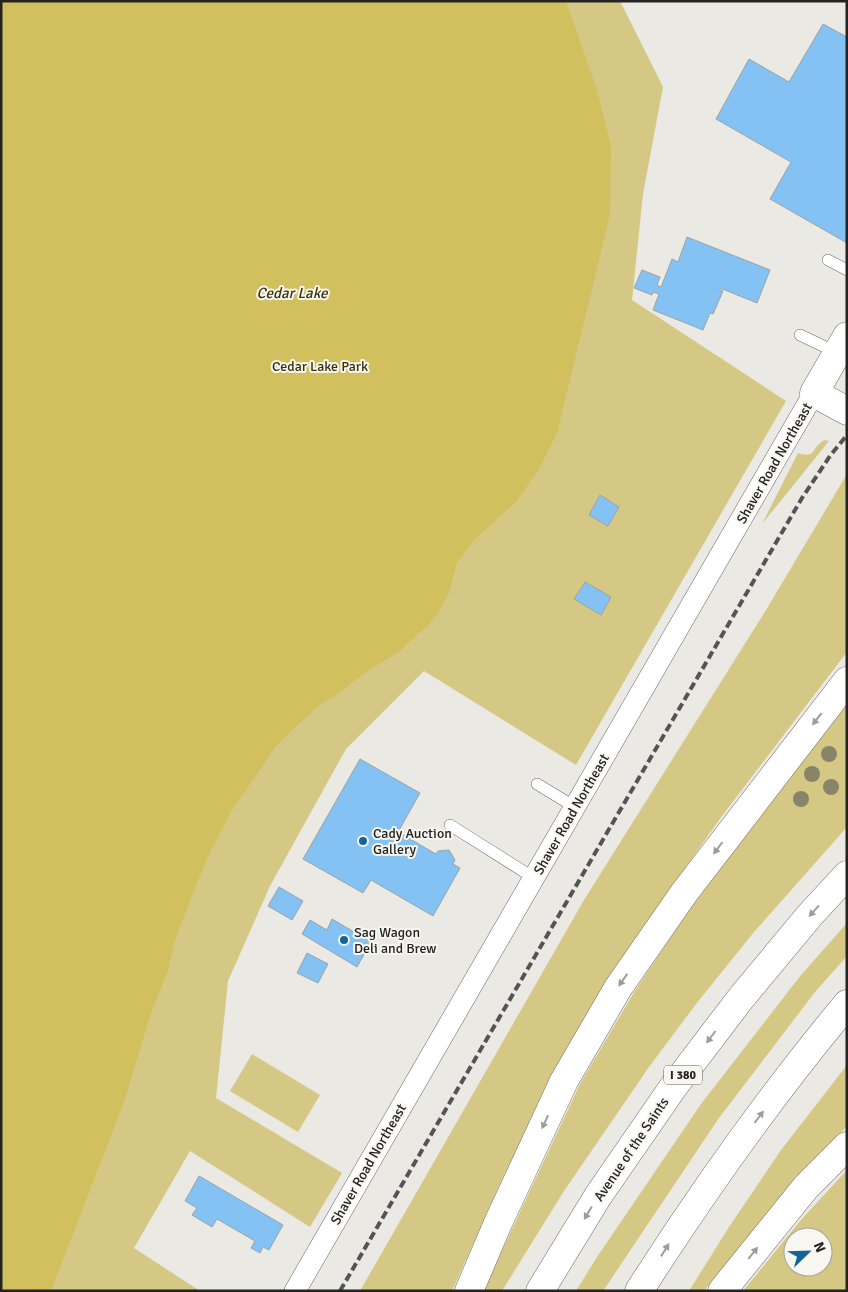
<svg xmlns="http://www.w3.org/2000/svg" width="848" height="1292" font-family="Signika,sans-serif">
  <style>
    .green { fill: #d5c884; fill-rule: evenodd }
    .water { fill: #d2c05e }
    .building { fill: #84c2f4; stroke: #9ea2a6 }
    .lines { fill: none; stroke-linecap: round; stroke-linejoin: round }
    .service-casing { stroke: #6b6a66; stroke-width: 12 }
    .minor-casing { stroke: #6b6a66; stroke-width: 22 }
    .tertiary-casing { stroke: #6b6a66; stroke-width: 29 }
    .motorway-casing { stroke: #6b6a66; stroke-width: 29 }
    .service { stroke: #fff; stroke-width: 11 }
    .minor { stroke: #fff; stroke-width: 21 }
    .tertiary { stroke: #fff; stroke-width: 28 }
    .motorway { stroke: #fff; stroke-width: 28 }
    .rail { stroke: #545452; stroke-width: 4; stroke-dasharray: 8 4; stroke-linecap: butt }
    .tree { fill: #888469 }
    .oneway { fill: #9c9c9b }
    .poi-dot { fill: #166496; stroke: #f7f6f1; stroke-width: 2 }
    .labels { text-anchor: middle; stroke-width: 4; stroke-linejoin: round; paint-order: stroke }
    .shield { fill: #f7f6f1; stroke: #63625f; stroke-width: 1 }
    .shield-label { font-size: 12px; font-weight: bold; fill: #232321 }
    .park-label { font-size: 14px; fill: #383105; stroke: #f7f6f1 }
    .street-label { font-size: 14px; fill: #232321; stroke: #f7f6f1 }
    .poi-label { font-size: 14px; fill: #232321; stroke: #f7f6f1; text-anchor: start }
    .water-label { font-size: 15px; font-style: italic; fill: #3c3409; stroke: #f7f6f1 }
  </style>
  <rect width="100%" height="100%" fill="#eae9e4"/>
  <g class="green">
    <path d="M 1,1 L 620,1 L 663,87 L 643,194 L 632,300 L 786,401 L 576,765 L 424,671 L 346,749 L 270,886 L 228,981 L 216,1098 L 342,1173 L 310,1227 L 190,1151 L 134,1248 L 200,1291 L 1,1291 Z"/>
    <path d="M 825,440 L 829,441 L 762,524 L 798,453 C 818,459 810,447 825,440 Z"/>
    <path d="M 847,474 L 847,652 L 722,816 L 661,902 L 593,1005 L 553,1075 L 503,1177 L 452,1291 L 360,1291 L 584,900 L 766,610 Z"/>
    <path d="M 847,700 L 847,827 L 754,932 L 696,1004 L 649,1067 L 564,1191 L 502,1291 L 483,1291 L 580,1084 L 636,989 L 691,907 Z"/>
    <path d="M 847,923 L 847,956 L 815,992 L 719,1118 L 603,1291 L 576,1291 L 597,1257 L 701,1104 L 801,975 Z"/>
    <path d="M 252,1054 L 320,1095 L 298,1132 L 230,1091 Z"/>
    <path d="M 847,1065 L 847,1126 L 783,1194 L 704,1291 L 689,1291 L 729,1227 L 781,1150 Z"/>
    <path d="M 847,1170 L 847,1291 L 743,1291 L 800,1221 ZM 793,1237 L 823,1237 L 823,1267 L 793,1267 Z"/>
  </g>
  <path class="water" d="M 1,1 L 566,1 L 596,87 L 611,145 L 610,215 L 557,433 L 538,471 L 516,502 L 474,540 L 457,563 L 449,593 L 437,615 L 429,624 L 400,651 L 363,674 L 339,693 L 321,704 L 292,730 L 276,746 L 231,812 L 211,850 L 194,890 L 175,940 L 168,971 L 151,1013 L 124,1102 L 51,1291 L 1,1291 Z"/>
  <g class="building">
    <path d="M 823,24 L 847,37 L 847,243 L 770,199 L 791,162 L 716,119 L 749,59 L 789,82 Z"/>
    <path d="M 687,237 L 770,270 L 757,303 L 720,288 L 720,290 L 723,291 L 713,314 L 710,313 L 703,330 L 653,310 L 659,294 L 653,292 L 652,295 L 634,288 L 642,270 L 660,277 L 657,285 L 661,287 L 672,259 L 678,262 Z"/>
    <path d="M 600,495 L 619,507 L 608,526 L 589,515 Z"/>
    <path d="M 585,582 L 611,597 L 601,615 L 574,599 Z"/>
    <path d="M 360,759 L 420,793 L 398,832 L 436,854 L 438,851 L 449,850 L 455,860 L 453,864 L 460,868 L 433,916 L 371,880 L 363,893 L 303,859 Z"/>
    <path d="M 279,887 L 303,901 L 292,920 L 268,906 Z"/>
    <path d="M 332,919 L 371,942 L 357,967 L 302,934 L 310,920 L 327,930 Z"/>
    <path d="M 307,953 L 328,964 L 318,983 L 297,973 Z"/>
    <path d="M 199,1176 L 283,1225 L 269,1250 L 263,1247 L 260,1253 L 251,1248 L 255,1241 L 217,1219 L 212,1227 L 192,1215 L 197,1208 L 185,1201 Z"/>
  </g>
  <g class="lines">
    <g class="service-casing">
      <g id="service">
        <path d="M 828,260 L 847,270"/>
        <path d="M 800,335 L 838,353"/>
        <path d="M 537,784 L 575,807"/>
        <path d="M 450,825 L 534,878"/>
      </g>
    </g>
    <g class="minor-casing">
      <path id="minor" d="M 295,1291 L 814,393"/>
    </g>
    <g class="tertiary-casing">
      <path id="tertiary" d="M 847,336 L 814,393 L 847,411"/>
    </g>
    <g class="motorway-casing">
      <g id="motorway">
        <path d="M 469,1291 L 498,1223 L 564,1081 L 618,988 L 684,893 L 847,681"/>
        <path d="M 540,1291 L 598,1196 L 674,1086 L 741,998 L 810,915 L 847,875"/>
        <path d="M 639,1291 C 703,1191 771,1095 847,1004"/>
        <path d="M 722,1291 L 806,1187 L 847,1146"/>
      </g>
    </g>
    <use href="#service" class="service"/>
    <use href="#minor" class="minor"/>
    <use href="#tertiary" class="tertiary"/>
    <use href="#motorway" class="motorway"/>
    <path class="rail" d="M 340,1291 L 802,498 L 830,456 L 847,435"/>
  </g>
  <g class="tree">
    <circle cx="829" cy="754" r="8"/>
    <circle cx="812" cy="774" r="8"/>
    <circle cx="831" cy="787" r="8"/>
    <circle cx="801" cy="799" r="8"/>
  </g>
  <defs><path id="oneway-solid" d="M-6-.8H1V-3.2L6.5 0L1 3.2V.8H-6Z" transform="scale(1.25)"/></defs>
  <g class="oneway">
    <use href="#oneway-solid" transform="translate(817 719) rotate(128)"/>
    <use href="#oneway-solid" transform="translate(718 848) rotate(127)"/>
    <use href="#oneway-solid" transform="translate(814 911) rotate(132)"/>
    <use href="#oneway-solid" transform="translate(623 980) rotate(125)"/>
    <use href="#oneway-solid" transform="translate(711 1037) rotate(127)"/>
    <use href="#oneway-solid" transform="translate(759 1117) rotate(-53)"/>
    <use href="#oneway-solid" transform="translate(545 1122) rotate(115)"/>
    <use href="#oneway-solid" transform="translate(588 1213) rotate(121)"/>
    <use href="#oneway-solid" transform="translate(665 1250) rotate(-58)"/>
    <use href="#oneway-solid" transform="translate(753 1253) rotate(-51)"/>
  </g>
  <g class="poi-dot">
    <circle cx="363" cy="841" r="5"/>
    <circle cx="344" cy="940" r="5"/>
  </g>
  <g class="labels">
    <rect class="shield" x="664" y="1065.5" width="38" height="19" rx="4"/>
    <g class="shield-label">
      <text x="683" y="1079">I 380</text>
    </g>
    <g class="park-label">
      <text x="320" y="371">Cedar Lake Park</text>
    </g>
    <g class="street-label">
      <text transform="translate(774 463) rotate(-60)" y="5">Shaver Road Northeast</text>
      <text transform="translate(571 814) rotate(-60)" y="5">Shaver Road Northeast</text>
      <text transform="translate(631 1149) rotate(-56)" y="5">Avenue of the Saints</text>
      <text transform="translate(368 1164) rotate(-60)" y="5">Shaver Road Northeast</text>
    </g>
    <g class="poi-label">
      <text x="373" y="838">Cady Auction<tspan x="373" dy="16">Gallery</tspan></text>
      <text x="354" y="937">Sag Wagon<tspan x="354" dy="16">Deli and Brew</tspan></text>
    </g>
    <g class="water-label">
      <text x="292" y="298">Cedar Lake</text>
    </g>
  </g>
  <rect width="848" height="1292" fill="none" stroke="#232321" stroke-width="5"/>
  <g transform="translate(808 1252) rotate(67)"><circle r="24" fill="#f7f6f1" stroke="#a2a29e"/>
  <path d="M0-4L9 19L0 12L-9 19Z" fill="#166496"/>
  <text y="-8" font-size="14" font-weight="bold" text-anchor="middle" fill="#232321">N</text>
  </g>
</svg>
